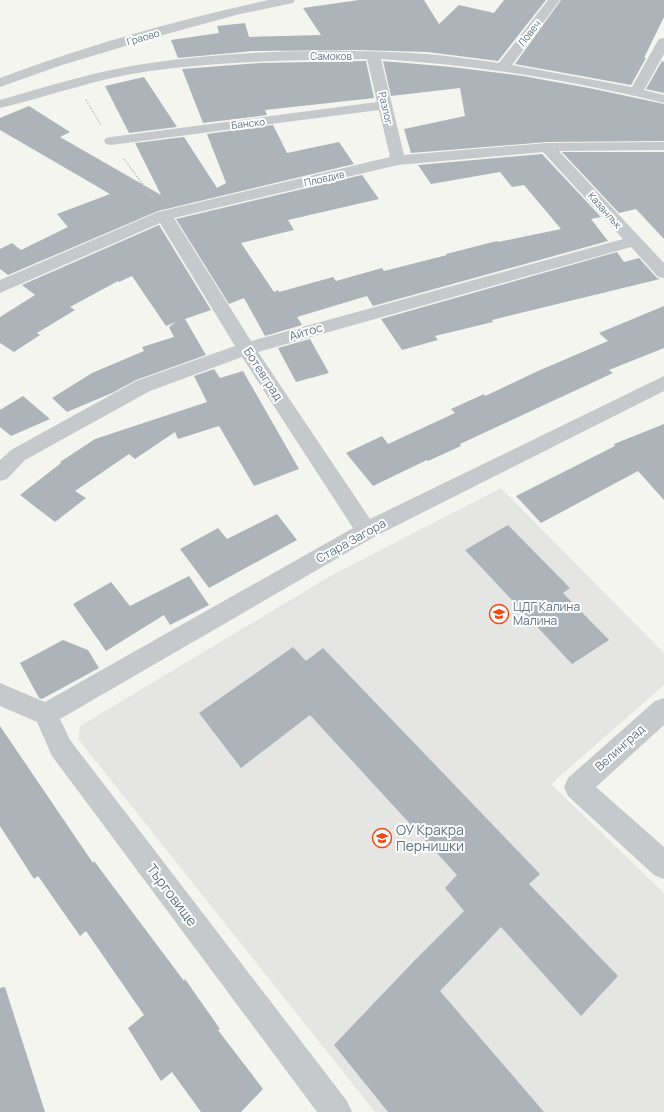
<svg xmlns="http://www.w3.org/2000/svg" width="664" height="1112" font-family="Manrope,sans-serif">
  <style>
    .built { fill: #e5e6e4 }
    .building { fill: #acb4b9 }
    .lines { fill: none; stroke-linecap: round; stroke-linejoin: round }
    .path-far1 { stroke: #bec0c2; stroke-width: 1.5; stroke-dasharray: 1.5 1.5; stroke-linecap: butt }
    .path { stroke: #bec0c2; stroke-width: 2; stroke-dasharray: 1.5 1.5; stroke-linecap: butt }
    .minor { fill: #c6c9cc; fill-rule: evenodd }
    .labels { text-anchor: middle; stroke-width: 4; stroke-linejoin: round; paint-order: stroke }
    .far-street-label { font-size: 10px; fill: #607484; stroke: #fff }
    .street-label { font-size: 12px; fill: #607484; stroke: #fff }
    .poi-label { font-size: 12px; fill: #607484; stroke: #fff; text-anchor: start }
    .near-poi-label { font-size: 14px; fill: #607484; stroke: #fff; text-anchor: start }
    .near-street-label { font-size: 14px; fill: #607484; stroke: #fff }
  </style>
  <rect width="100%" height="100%" fill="#f5f5f0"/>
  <path class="built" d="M 501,488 L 664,653 L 664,685 L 551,784 L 664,893 L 664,1112 L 375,1112 L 78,739 L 80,726 L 332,575 Z"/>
  <g class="building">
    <path d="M 359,0 L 424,0 L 439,24 L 459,5 L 494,13 L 504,0 L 546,0 L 498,61 L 427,52 L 358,50 L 253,51 L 178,58 L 171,40 L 219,33 L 217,26 L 245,23 L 249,37 L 321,35 L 303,8 Z"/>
    <path d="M 561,0 L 664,0 L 664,17 L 644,58 L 646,58 L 631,85 L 515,64 Z"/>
    <path d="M 366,61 L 374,98 L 265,110 L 267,115 L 203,123 L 182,69 L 259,63 Z"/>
    <path d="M 383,61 L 452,67 L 523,76 L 594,89 L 664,104 L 664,141 L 547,142 L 411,153 L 404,129 L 465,116 L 460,88 L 391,96 Z"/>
    <path d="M 662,61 L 664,62 L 664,93 L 646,89 Z"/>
    <path d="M 144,77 L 177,127 L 129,133 L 105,86 Z"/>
    <path d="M 29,106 L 70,132 L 60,137 L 161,195 L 135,143 L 184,137 L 217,188 L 226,183 L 207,134 L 273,125 L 287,153 L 339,142 L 354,164 L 158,211 L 8,275 L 0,269 L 0,249 L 12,243 L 21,250 L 68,227 L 57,214 L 110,194 L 0,130 L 0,118 Z"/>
    <path d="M 562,152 L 664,152 L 664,239 L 636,209 L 619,213 Z"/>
    <path d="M 542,154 L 601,217 L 591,219 L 608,241 L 373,306 L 367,296 L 297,317 L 302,325 L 265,336 L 244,298 L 229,304 L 176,219 L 362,175 L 379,199 L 288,220 L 294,230 L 241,243 L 274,292 L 278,290 L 279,292 L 333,277 L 336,281 L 382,268 L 384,271 L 447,255 L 446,254 L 497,241 L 498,242 L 561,229 L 524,185 L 512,187 L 500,172 L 431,184 L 418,165 Z"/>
    <path d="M 159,225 L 211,310 L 185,319 L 206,355 L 136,380 L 112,393 L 67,412 L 52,398 L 92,373 L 144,351 L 142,347 L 174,337 L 169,327 L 176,322 L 166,326 L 132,276 L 119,282 L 118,281 L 70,307 L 75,310 L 37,333 L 40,335 L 14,352 L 0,343 L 0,317 L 35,295 L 22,285 Z"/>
    <path d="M 617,252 L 624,262 L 639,258 L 657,278 L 660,279 L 492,320 L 493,322 L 435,336 L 438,340 L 402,350 L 381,319 Z"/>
    <path d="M 664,306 L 664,348 L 609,370 L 613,373 L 460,444 L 461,446 L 428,461 L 427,460 L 373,486 L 346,453 L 382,436 L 388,444 L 455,413 L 451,409 L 484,394 L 485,396 L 538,371 L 608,341 L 599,333 Z"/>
    <path d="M 310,339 L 329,373 L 296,382 L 278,348 Z"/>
    <path d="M 214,369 L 220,378 L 243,371 L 299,469 L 254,486 L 219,426 L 178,439 L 175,432 L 135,459 L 129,454 L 75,491 L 86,498 L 55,522 L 20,495 L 61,463 L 60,462 L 95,439 L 207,402 L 194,376 Z"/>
    <path d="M 23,396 L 50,419 L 11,436 L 0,427 L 0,410 Z"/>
    <path d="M 664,424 L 664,500 L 638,471 L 541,523 L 516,496 L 615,446 L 614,444 Z"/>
    <path d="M 277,514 L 297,540 L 209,588 L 180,549 L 218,528 L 227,539 Z"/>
    <path d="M 508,525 L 570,588 L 563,593 L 609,640 L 572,664 L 465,550 Z"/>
    <path d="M 189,576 L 209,605 L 170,625 L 164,615 L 106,651 L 73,604 L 111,582 L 130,606 Z"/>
    <path d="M 63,640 L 88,650 L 99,668 L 42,699 L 39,698 L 20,663 Z"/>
    <path d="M 293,647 L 306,661 L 323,648 L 540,874 L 529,884 L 618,976 L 581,1016 L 501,927 L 440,991 L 544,1112 L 388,1112 L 334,1045 L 414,961 L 464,911 L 445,888 L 457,875 L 310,715 L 241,768 L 199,713 Z"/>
    <path d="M 0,726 L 93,863 L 94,861 L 184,981 L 185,979 L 220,1029 L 218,1030 L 263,1089 L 241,1112 L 201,1112 L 172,1072 L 161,1081 L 128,1028 L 144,1015 L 86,931 L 80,936 L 38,876 L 34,879 L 0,826 Z"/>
    <path d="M 5,987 L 45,1112 L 0,1112 L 0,988 Z"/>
  </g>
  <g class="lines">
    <g class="path-far1">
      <path d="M 86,100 L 101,125"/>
      <path d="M 124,159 L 147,190"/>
    </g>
    <path class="path" d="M 146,189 L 153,198"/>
    <g class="minor">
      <path d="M 269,0 L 295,0 L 293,3 L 236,15 L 152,38 L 59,66 L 0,87 L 0,78 C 85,46 180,19 269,0 Z"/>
      <path d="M 548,0 L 560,0 L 512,65 L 632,87 L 657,42 L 659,39 L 664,38 L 664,54 L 644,90 L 664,95 L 664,103 C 571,80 476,65 381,59 L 404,155 L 547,143 L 664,142 L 664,150 L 559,151 L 664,263 L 664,278 L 658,277 L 631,247 L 258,352 L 370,519 L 664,376 L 664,391 L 374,537 L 60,719 L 70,740 L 347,1101 L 352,1112 L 317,1112 L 52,756 L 37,722 L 0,706 L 0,683 L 45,702 L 353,528 L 242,357 L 150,391 L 25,460 L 7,479 L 0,481 L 0,460 L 11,450 L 136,381 L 235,346 L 160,223 L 0,293 L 0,280 L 158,212 L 390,157 L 379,110 L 111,145 L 106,144 L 104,141 L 106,138 L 111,137 L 377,102 L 367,59 C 295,60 222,61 150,71 C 99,78 50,96 0,108 L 0,100 C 48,86 100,70 150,63 C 240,50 337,48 427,54 C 451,56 476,60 499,63 ZM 543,152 L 623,239 L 251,341 L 174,218 L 398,165 Z"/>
      <path d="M 664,698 L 664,725 L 596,787 L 664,847 L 664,879 L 654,875 L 568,796 L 564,787 L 568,778 L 655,701 Z"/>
    </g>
  </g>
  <defs>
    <g id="school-ring" transform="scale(1)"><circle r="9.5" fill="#fff" stroke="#f44811" stroke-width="1.5"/><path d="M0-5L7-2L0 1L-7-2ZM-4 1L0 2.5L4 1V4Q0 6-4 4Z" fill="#f44811"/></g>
  </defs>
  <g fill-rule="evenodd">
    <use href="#school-ring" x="499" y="614"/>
    <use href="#school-ring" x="382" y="838"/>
  </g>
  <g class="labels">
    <g class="far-street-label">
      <text transform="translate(529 33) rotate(-52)" y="4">Ловеч</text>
      <text transform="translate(143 37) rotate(-16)" y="4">Граово</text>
      <text x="331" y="60">Самоков</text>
      <text transform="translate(386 108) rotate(77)" y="4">Разлог</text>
      <text transform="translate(248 123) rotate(-7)" y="4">Банско</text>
      <text transform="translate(324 178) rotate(-13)" y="4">Пловдив</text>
      <text transform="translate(605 210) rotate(48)" y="4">Казанлък</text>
    </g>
    <g class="street-label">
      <text transform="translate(306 332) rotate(-16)" y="4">Айтос</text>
      <text transform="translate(263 374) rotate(57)" y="4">Ботевград</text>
      <text transform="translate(351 541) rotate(-29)" y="4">Стара Загора</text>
      <text transform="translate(620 748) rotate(-42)" y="4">Велинград</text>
    </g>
    <g class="poi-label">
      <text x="513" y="611">ЦДГ Калина<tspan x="513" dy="14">Малина</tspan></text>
    </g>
    <g class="near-poi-label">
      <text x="396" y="835">ОУ Кракра<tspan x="396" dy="16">Пернишки</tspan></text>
    </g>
    <g class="near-street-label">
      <text transform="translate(172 895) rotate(53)" y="5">Търговище</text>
    </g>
  </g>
</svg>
